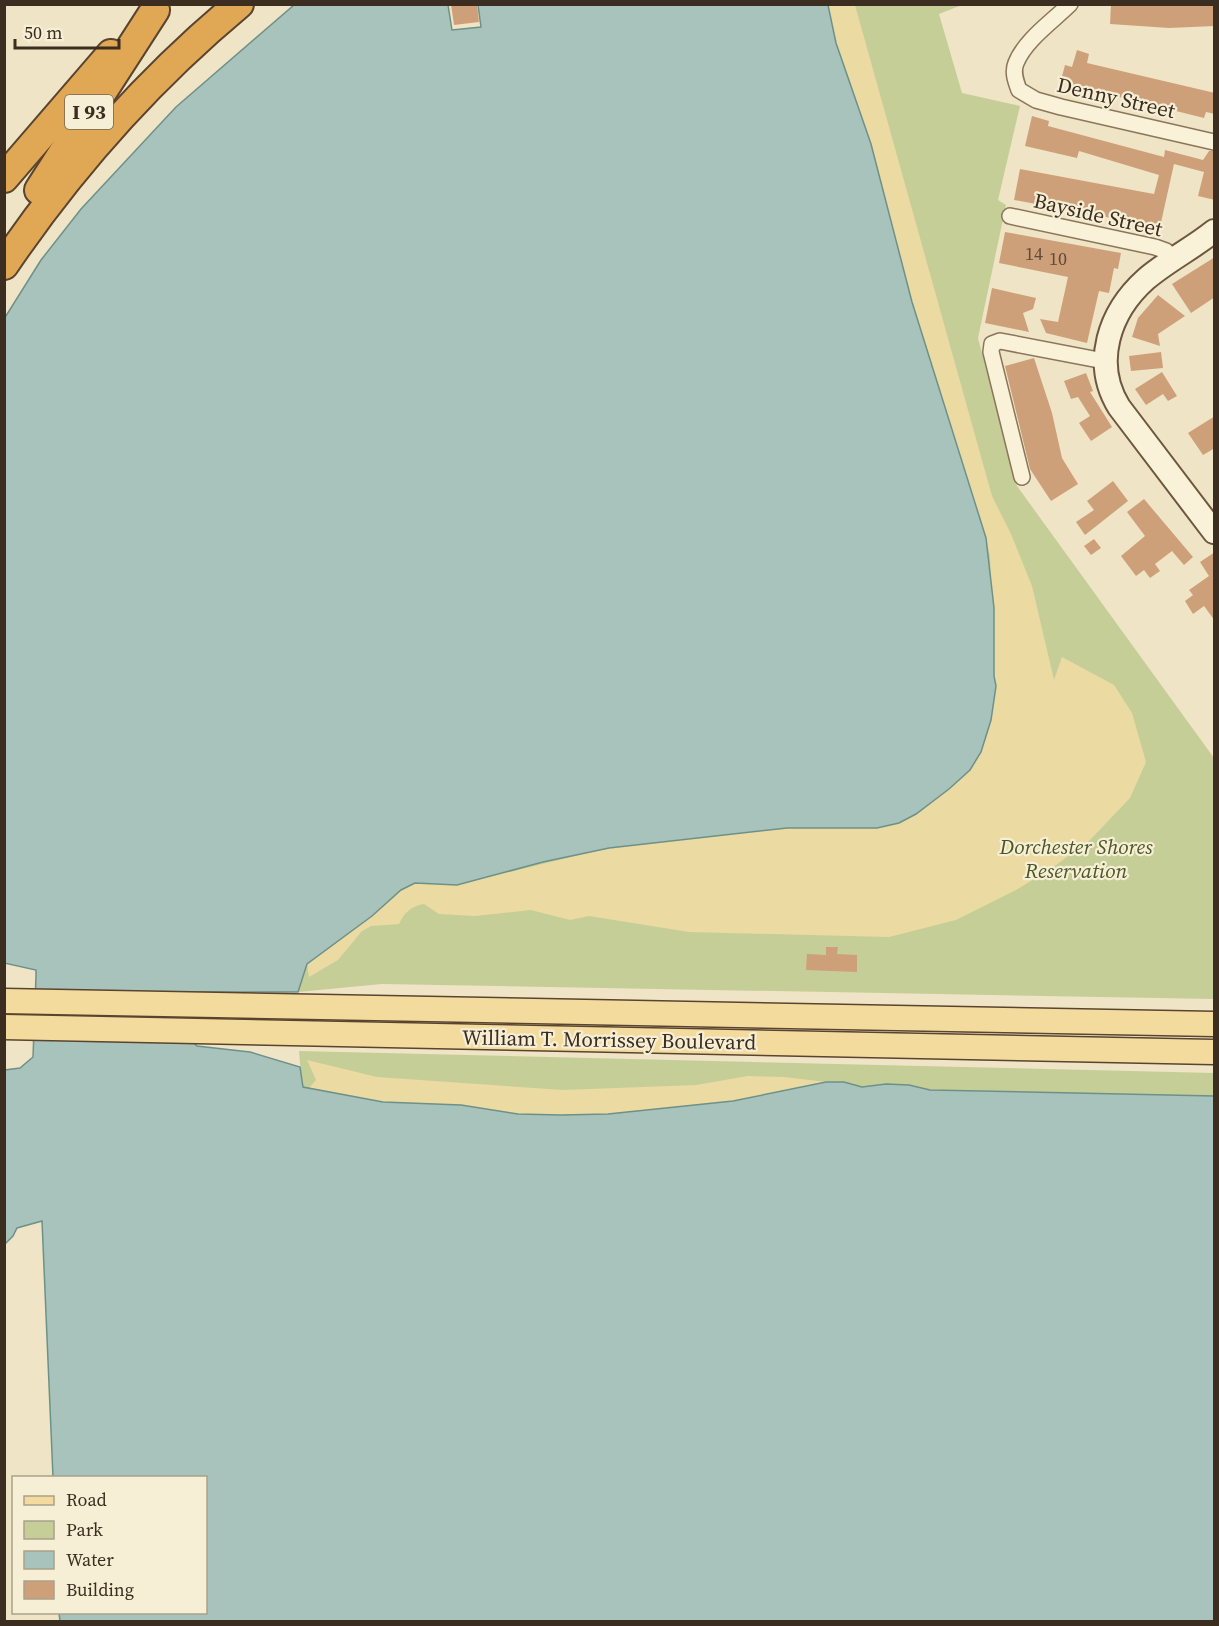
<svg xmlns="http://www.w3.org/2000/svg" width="1219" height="1626" font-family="'Source Serif 4',serif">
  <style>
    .green { fill: #c6ce98 }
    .sand { fill: #ebdaa2 }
    .water { fill: #a7c3bb; stroke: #6d9189; stroke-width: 1.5 }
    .building { fill: #cea07a }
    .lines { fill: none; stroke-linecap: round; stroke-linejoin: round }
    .street-casing { stroke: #8b765a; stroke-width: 18 }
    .secondary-casing { stroke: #6d573e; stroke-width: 26 }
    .primary-casing { stroke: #59442f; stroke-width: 27 }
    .highway-casing { stroke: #59442f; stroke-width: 32 }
    .street { stroke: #faf1d9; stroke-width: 15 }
    .secondary { stroke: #faf1d9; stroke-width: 22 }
    .primary { stroke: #f3db9d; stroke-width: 24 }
    .highway { stroke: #e0a755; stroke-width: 28 }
    .labels { text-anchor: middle; stroke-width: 4.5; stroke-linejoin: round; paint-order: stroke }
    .number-label { font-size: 18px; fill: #604a36 }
    .shield { fill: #f6eed5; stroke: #736756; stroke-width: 1.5 }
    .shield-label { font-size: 20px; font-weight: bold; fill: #3b2d1f }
    .street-label { font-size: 21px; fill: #3b2d1f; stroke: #f6eed5 }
    .park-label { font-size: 21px; font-style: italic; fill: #495725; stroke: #f6eed5 }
  </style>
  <rect width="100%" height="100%" fill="#efe4c5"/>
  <g class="green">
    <path d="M 649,5 L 962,5 L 939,14 L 962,93 L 1020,106 L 998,200 L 1006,205 L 978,338 L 1017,486 L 1214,758 L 1214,999 L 382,984 L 298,992 L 307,964 L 980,516 L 941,389 Z"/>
    <path d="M 299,1051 L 1214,1073 L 1214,1096 L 930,1090 L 909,1085 L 886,1084 L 862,1087 L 844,1082 L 826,1082 L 774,1093 L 342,1095 L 302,1087 Z"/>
  </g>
  <g class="sand">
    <path d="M 828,5 L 855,5 L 992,496 L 1011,534 L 1032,586 L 1054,680 L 1062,657 L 1114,685 L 1132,713 L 1146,762 L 1130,798 L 1090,840 L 1052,868 L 1016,890 L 956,920 L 889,937 L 689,932 L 589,916 L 570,920 L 531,910 L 475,916 L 439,914 L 424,904 C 411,906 404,913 399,924 L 371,926 L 362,931 L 338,960 L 309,977 L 307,964 L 372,916 L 401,890 L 415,883 L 457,885 L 608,848 L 787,828 L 877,828 L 899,823 L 916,814 L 949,789 L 995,698 L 990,556 L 980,516 L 912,302 L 850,81 L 836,43 Z"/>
    <path d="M 307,1060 L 377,1077 L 563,1090 L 696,1085 L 748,1076 L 784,1077 L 826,1082 L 733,1101 L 608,1114 L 561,1115 L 518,1114 L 461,1105 L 383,1102 L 309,1088 L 316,1080 Z"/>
  </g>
  <path class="water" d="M 294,5 L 448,5 L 452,30 L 481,27 L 478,5 L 828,5 L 836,43 L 871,144 L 912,302 L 986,538 L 994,608 L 994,676 L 996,686 L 991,720 L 981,752 L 970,770 L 949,789 L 916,814 L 899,823 L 877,828 L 787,828 L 609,848 L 543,862 L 457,885 L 415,883 L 401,890 L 372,916 L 307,964 L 298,992 L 195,992 L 194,1043 L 197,1046 L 250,1052 L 300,1067 L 303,1087 L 383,1102 L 461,1105 L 518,1114 L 561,1115 L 608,1114 L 733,1101 L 826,1082 L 844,1082 L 862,1087 L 886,1084 L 909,1085 L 930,1090 L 1214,1096 L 1214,1621 L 60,1621 L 59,1613 L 206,1612 L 206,1478 L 53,1477 L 42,1221 L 17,1228 L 13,1236 L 5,1244 L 5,1070 L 20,1068 L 33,1057 L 36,976 L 36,970 L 4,963 L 4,319 L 41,260 L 81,209 L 176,107 Z"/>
  <g class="building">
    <path d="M 451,4 L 477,4 L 479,22 L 454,25 Z"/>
    <path d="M 1111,4 L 1215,4 L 1215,26 L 1169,28 L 1110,24 Z"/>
    <path d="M 1077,50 L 1089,54 L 1087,63 L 1215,93 L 1215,114 L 1206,112 L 1204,118 L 1128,99 L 1080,89 L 1079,94 L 1068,91 L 1070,83 L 1061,80 L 1065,65 L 1072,67 Z"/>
    <path d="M 1032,116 L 1049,121 L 1048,126 L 1164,157 L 1165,150 L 1203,160 L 1209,151 L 1215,151 L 1215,200 L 1198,196 L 1204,172 L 1174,164 L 1160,227 L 1014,200 L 1020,169 L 1154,194 L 1159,175 L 1079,151 L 1077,158 L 1025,146 Z"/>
    <path d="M 1005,232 L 1121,253 L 1118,269 L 1114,268 L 1109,293 L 1099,291 L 1087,343 L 1046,333 L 1040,319 L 1058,322 L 1068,277 L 999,263 Z"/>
    <path d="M 1215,257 L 1215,297 L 1191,313 L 1172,284 Z"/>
    <path d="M 992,288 L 1036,298 L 1033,309 L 1023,313 L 1029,332 L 985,323 Z"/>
    <path d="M 1158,295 L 1185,316 L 1158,334 L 1160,346 L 1132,337 L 1138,318 Z"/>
    <path d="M 1161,352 L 1163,368 L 1131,371 L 1129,356 Z"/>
    <path d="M 1034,358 L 1052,413 L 1062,458 L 1078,484 L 1051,501 L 1030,469 L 1005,366 Z"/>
    <path d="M 1162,372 L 1177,396 L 1168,401 L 1163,394 L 1146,405 L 1135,389 Z"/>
    <path d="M 1086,373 L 1093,391 L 1090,392 L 1112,427 L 1091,441 L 1079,423 L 1090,416 L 1078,397 L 1071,399 L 1064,381 Z"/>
    <path d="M 1215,416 L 1215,448 L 1203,455 L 1188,433 Z"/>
    <path d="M 1113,481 L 1128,501 L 1085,535 L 1076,522 L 1094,510 L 1087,501 Z"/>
    <path d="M 1144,499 L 1193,557 L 1184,565 L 1172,551 L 1155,564 L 1160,571 L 1150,578 L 1144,570 L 1136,576 L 1121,556 L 1145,536 L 1127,512 Z"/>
    <path d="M 1094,539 L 1101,548 L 1091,555 L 1084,546 Z"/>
    <path d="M 1215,552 L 1215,621 L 1204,606 L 1193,614 L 1185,601 L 1193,595 L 1189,590 L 1209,576 L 1200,562 Z"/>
    <path d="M 826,947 L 838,947 L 837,954 L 857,955 L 857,972 L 806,970 L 807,954 L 826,955 Z"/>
  </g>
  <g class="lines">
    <g class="street-casing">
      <g id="street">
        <path d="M 1070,4 C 1053,21 1025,40 1016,63 C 1012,72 1016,82 1019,90 L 1036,100 L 1061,107 L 1214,142"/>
        <path d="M 1010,216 L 1155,247 L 1166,251 L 1174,259"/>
        <path d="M 1022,477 L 991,352 L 992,344 L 1000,341 L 1104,361"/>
      </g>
    </g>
    <g class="secondary-casing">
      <path id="secondary" d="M 1214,231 C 1193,248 1167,261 1146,279 C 1109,312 1092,363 1119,407 L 1214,532"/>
    </g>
    <g class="primary-casing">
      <g id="primary">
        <path d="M 4,1001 L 1214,1024"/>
        <path d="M 4,1027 L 1214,1052"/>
      </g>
    </g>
    <g class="highway-casing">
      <g id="highway">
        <path d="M 4,178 L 111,54"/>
        <path d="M 39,190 L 155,10"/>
        <path d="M 4,265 C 70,168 149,79 239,4"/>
      </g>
    </g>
    <use href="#street" class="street"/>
    <use href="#secondary" class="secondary"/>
    <use href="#primary" class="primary"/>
    <use href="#highway" class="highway"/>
  </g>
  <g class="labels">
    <g class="number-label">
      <text x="1034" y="260">14</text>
      <text x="1058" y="265">10</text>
    </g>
    <rect class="shield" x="65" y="95" width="48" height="34" rx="4.5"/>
    <g class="shield-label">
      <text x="89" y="119">I 93</text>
    </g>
    <g class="street-label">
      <text transform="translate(1116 98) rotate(13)" y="7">Denny Street</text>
      <text transform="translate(1098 215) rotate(13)" y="7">Bayside Street</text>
      <text transform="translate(609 1040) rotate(1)" y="7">William T. Morrissey Boulevard</text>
    </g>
    <g class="park-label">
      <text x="1076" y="854">Dorchester Shores<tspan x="1076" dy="24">Reservation</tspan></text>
    </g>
  </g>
  <rect width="1219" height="1626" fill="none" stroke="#3b2d1f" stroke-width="12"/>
  <rect x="12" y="1476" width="195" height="138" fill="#f6eed5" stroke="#aba18c" stroke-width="1.5"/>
  <rect x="24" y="1496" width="30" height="9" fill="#f3db9d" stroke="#aba18c" stroke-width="1.5"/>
  <text x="66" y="1506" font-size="18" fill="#3b2d1f">Road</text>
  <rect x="24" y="1521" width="30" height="18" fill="#c6ce98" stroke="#aba18c" stroke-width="1.5"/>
  <text x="66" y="1536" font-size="18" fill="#3b2d1f">Park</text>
  <rect x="24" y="1551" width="30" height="18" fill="#a7c3bb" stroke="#aba18c" stroke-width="1.5"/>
  <text x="66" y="1566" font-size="18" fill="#3b2d1f">Water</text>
  <rect x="24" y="1581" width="30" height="18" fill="#cea07a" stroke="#aba18c" stroke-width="1.5"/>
  <text x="66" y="1596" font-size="18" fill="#3b2d1f">Building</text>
  <path d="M15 39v9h104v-9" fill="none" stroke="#3b2d1f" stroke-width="3"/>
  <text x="24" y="39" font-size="18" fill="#3b2d1f" stroke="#f6eed5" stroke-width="4.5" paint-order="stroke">50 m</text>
</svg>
